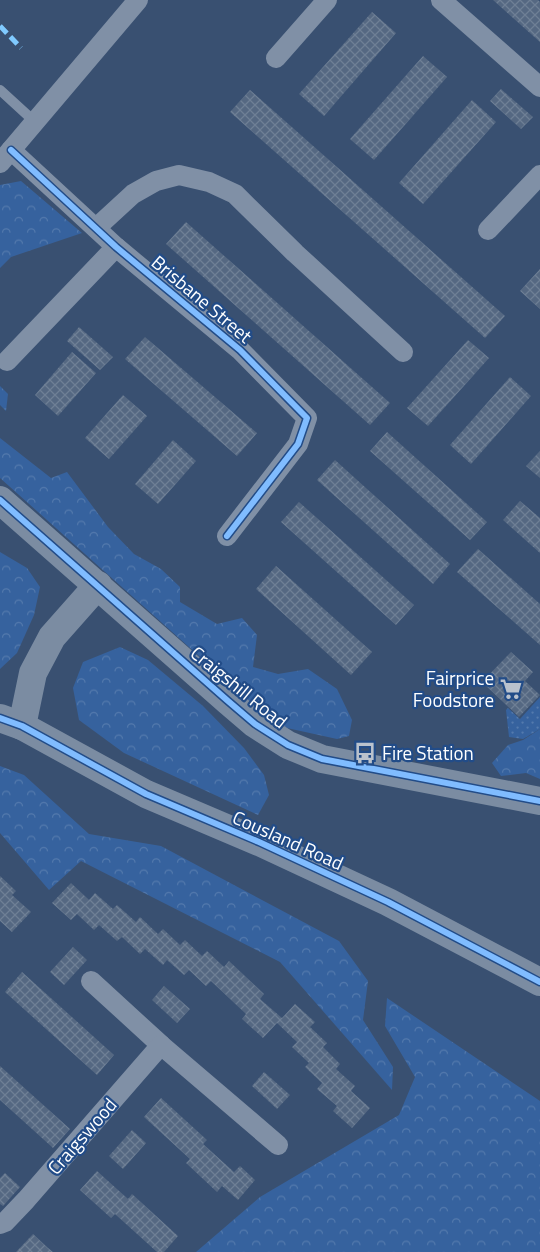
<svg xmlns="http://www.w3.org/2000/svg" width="540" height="1252" font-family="'Titillium Web',sans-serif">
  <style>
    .grass { fill: url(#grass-dots) }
    .forest { fill: url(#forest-crowns) }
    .building { fill: url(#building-cross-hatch) }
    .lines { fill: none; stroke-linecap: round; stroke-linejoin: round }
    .lane { stroke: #8090a6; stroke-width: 10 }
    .street { stroke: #8090a6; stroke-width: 20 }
    .secondary { stroke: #7b8ca2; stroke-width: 28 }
    .quiet { stroke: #80caff; stroke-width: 5; stroke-dasharray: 10 5; stroke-linecap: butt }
    .cycleway-casing { stroke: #224c88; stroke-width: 9 }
    .cycleway { stroke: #80bcff; stroke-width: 6 }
    .labels { text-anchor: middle; stroke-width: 4.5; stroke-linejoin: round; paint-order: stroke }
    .street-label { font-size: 19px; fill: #fff; stroke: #224c88 }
    .poi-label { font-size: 19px; fill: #fff; stroke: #224c88; text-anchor: end }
  </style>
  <defs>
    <pattern id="grass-dots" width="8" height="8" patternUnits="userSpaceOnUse" patternTransform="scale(1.25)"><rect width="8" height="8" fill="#36629e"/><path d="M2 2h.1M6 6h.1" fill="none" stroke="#547aad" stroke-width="1.8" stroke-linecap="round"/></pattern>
    <pattern id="forest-crowns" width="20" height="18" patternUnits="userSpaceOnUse" patternTransform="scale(1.25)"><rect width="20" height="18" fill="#36629e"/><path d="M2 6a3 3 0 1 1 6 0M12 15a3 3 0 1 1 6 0" fill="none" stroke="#547aad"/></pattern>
    <pattern id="building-cross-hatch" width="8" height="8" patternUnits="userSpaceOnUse" patternTransform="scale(1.25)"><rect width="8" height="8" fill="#556882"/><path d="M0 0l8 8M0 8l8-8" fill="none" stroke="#6e7f95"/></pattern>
  </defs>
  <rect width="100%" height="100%" fill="#395071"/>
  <path class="grass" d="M 540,697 L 540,729 L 523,739 L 509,737 L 506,710 L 508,708 L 520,719 Z"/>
  <g class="forest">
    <path d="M 21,181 L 82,233 L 11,257 L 0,268 L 0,185 Z"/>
    <path d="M 0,386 L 8,394 L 6,411 L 0,405 Z"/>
    <path d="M 0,438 L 51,478 L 67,472 L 108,527 L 134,554 L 161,569 L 180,587 L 180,602 L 217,624 L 242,618 L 257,635 L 253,667 L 278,674 L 308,669 L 337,689 L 352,720 L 349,736 L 337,739 L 287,728 L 256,707 L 0,478 Z"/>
    <path d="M 0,552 L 27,568 L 40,587 L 34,615 L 17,653 L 0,669 Z"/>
    <path d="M 120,647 L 148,660 L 203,706 L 244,748 L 264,775 L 269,795 L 258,815 L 124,753 L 79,720 L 73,688 L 83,662 Z"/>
    <path d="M 540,729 L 540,779 L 526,773 L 501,776 L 492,763 L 508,745 L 523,740 Z"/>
    <path d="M 0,766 L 24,775 L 89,834 L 161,846 L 339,941 L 368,981 L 363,1020 L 393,1067 L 392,1090 L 280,962 L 81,861 L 49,890 L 0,833 Z"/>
    <path d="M 387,998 L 540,1101 L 540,1252 L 196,1252 L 260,1197 L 399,1115 L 415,1077 L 385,1026 Z"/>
  </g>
  <g class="building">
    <path d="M 493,0 L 538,0 L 540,2 L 540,42 Z"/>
    <path d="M 372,12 L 396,33 L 324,116 L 299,94 Z"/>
    <path d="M 423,56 L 447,77 L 374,160 L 350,139 Z"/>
    <path d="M 501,89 L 533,117 L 521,129 L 490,101 Z"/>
    <path d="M 250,90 L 505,316 L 485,338 L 230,112 Z"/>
    <path d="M 472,100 L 496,122 L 423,204 L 399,183 Z"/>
    <path d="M 186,222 L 390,403 L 370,425 L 166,244 Z"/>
    <path d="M 540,269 L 540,309 L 520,291 Z"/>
    <path d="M 79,327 L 113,357 L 100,370 L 67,341 Z"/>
    <path d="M 145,337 L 257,433 L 237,456 L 125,359 Z"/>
    <path d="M 468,340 L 489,358 L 428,426 L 407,408 Z"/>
    <path d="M 72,352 L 96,373 L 58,416 L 35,395 Z"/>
    <path d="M 510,377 L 531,396 L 471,464 L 450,445 Z"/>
    <path d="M 123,395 L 147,416 L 109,459 L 85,438 Z"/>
    <path d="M 387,432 L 487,522 L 470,540 L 370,451 Z"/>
    <path d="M 173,440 L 196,461 L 158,504 L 135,484 Z"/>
    <path d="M 540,451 L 540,478 L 526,466 Z"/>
    <path d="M 335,460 L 450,564 L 433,584 L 317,480 Z"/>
    <path d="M 520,501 L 540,518 L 540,553 L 503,520 Z"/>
    <path d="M 299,502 L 414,605 L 396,625 L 281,522 Z"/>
    <path d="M 478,549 L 540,604 L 540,645 L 457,572 Z"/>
    <path d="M 276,566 L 372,652 L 351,675 L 256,589 Z"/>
    <path d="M 511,652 L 533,672 L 525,681 L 540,695 L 519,717 L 482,682 Z"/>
    <path d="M 0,876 L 16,891 L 12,895 L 31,912 L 12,932 L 0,921 Z"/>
    <path d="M 71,883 L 89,900 L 95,893 L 113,909 L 117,905 L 136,922 L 140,917 L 158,934 L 163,929 L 180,945 L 185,940 L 202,956 L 207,951 L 224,967 L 229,961 L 264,994 L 260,999 L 282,1018 L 295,1004 L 315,1022 L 310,1027 L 327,1043 L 323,1047 L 340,1064 L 336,1069 L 355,1086 L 351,1091 L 370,1108 L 352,1128 L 333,1111 L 337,1106 L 317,1089 L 322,1083 L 305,1067 L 309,1063 L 292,1047 L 297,1042 L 277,1023 L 263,1038 L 242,1019 L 246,1014 L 211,981 L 206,986 L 189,970 L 184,975 L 167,960 L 163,965 L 145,949 L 140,954 L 122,937 L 117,941 L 99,925 L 94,930 L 77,914 L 71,920 L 52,903 Z"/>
    <path d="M 73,947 L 87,960 L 64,985 L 50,972 Z"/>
    <path d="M 22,972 L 114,1055 L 97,1075 L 5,992 Z"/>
    <path d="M 164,986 L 190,1009 L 177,1023 L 152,1000 Z"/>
    <path d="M 0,1066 L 70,1129 L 53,1148 L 0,1100 Z"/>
    <path d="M 264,1072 L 290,1095 L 277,1109 L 252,1086 Z"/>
    <path d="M 161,1098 L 207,1140 L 203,1144 L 234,1172 L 240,1166 L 255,1180 L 238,1200 L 222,1186 L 217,1192 L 186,1163 L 190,1159 L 144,1117 Z"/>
    <path d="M 132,1130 L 146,1143 L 123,1169 L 109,1156 Z"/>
    <path d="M 97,1171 L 128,1199 L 132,1194 L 178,1236 L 164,1252 L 157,1252 L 115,1214 L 111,1218 L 80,1190 Z"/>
    <path d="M 5,1173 L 20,1187 L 3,1206 L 0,1204 L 0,1178 Z"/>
    <path d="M 33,1234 L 48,1248 L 53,1252 L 16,1252 Z"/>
  </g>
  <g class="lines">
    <path class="lane" d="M 0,90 L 35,122"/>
    <g class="street">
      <path d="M 441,0 L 540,87"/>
      <path d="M 276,58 L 327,0"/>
      <path d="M 11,150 L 116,247 L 240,350 L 307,418 L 298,444 L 227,536"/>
      <path d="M 0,163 L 138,0"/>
      <path d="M 96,228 L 133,194 L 156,181 L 179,175 L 209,182 L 235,194 L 295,253 L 403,352"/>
      <path d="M 488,230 L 540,175"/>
      <path d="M 7,361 L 116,247"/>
      <path d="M 91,981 L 161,1045"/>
      <path d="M 0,1224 L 5,1222 L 26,1200 L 161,1045 L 278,1145"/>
    </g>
    <g class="secondary">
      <path d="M 0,500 L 228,701 L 255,724 L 288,745 L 322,759 L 540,801"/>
      <path d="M 0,718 L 22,726 L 146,794 L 259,842 L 388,902 L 540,982"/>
      <path d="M 22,726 L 33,673 L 52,637 L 98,585"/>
    </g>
    <path class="quiet" d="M 0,26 L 21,48"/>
    <g class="cycleway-casing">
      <g id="cycleway">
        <path d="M 11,150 L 116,247 L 240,350 L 307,418 L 298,444 L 227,536"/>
        <path d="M 0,500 L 228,701 L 255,724 L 288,745 L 322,759 L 540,801"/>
        <path d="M 0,718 L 22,726 L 146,794 L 259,842 L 388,902 L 540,982"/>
      </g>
    </g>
    <use href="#cycleway" class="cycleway"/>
  </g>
  <defs>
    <g id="supermarket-bare" transform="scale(1.725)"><path d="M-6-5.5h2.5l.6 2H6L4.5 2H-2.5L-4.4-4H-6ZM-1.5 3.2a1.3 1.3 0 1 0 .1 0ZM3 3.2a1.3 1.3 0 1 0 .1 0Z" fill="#bac2cd" stroke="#224c88" stroke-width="2.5" paint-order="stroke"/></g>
    <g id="bus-bare" transform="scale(1.725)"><path d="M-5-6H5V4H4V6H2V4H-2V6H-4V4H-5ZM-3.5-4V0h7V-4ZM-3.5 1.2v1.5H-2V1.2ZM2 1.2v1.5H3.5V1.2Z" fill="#bac2cd" stroke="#224c88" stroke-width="2.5" paint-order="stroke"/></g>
  </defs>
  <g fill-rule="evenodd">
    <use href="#supermarket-bare" x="511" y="689"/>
    <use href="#bus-bare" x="365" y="753"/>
  </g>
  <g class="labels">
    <g class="street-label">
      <text transform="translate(202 299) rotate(40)" y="7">Brisbane Street</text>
      <text transform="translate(239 687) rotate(39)" y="7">Craigshill Road</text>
      <text transform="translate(288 840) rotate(24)" y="7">Cousland Road</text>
      <text transform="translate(82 1136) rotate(-49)" y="7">Craigswood</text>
    </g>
    <g class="poi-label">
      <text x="494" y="685">Fairprice<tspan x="494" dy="22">Foodstore</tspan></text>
      <text x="382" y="760" text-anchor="start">Fire Station</text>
    </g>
  </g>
</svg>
